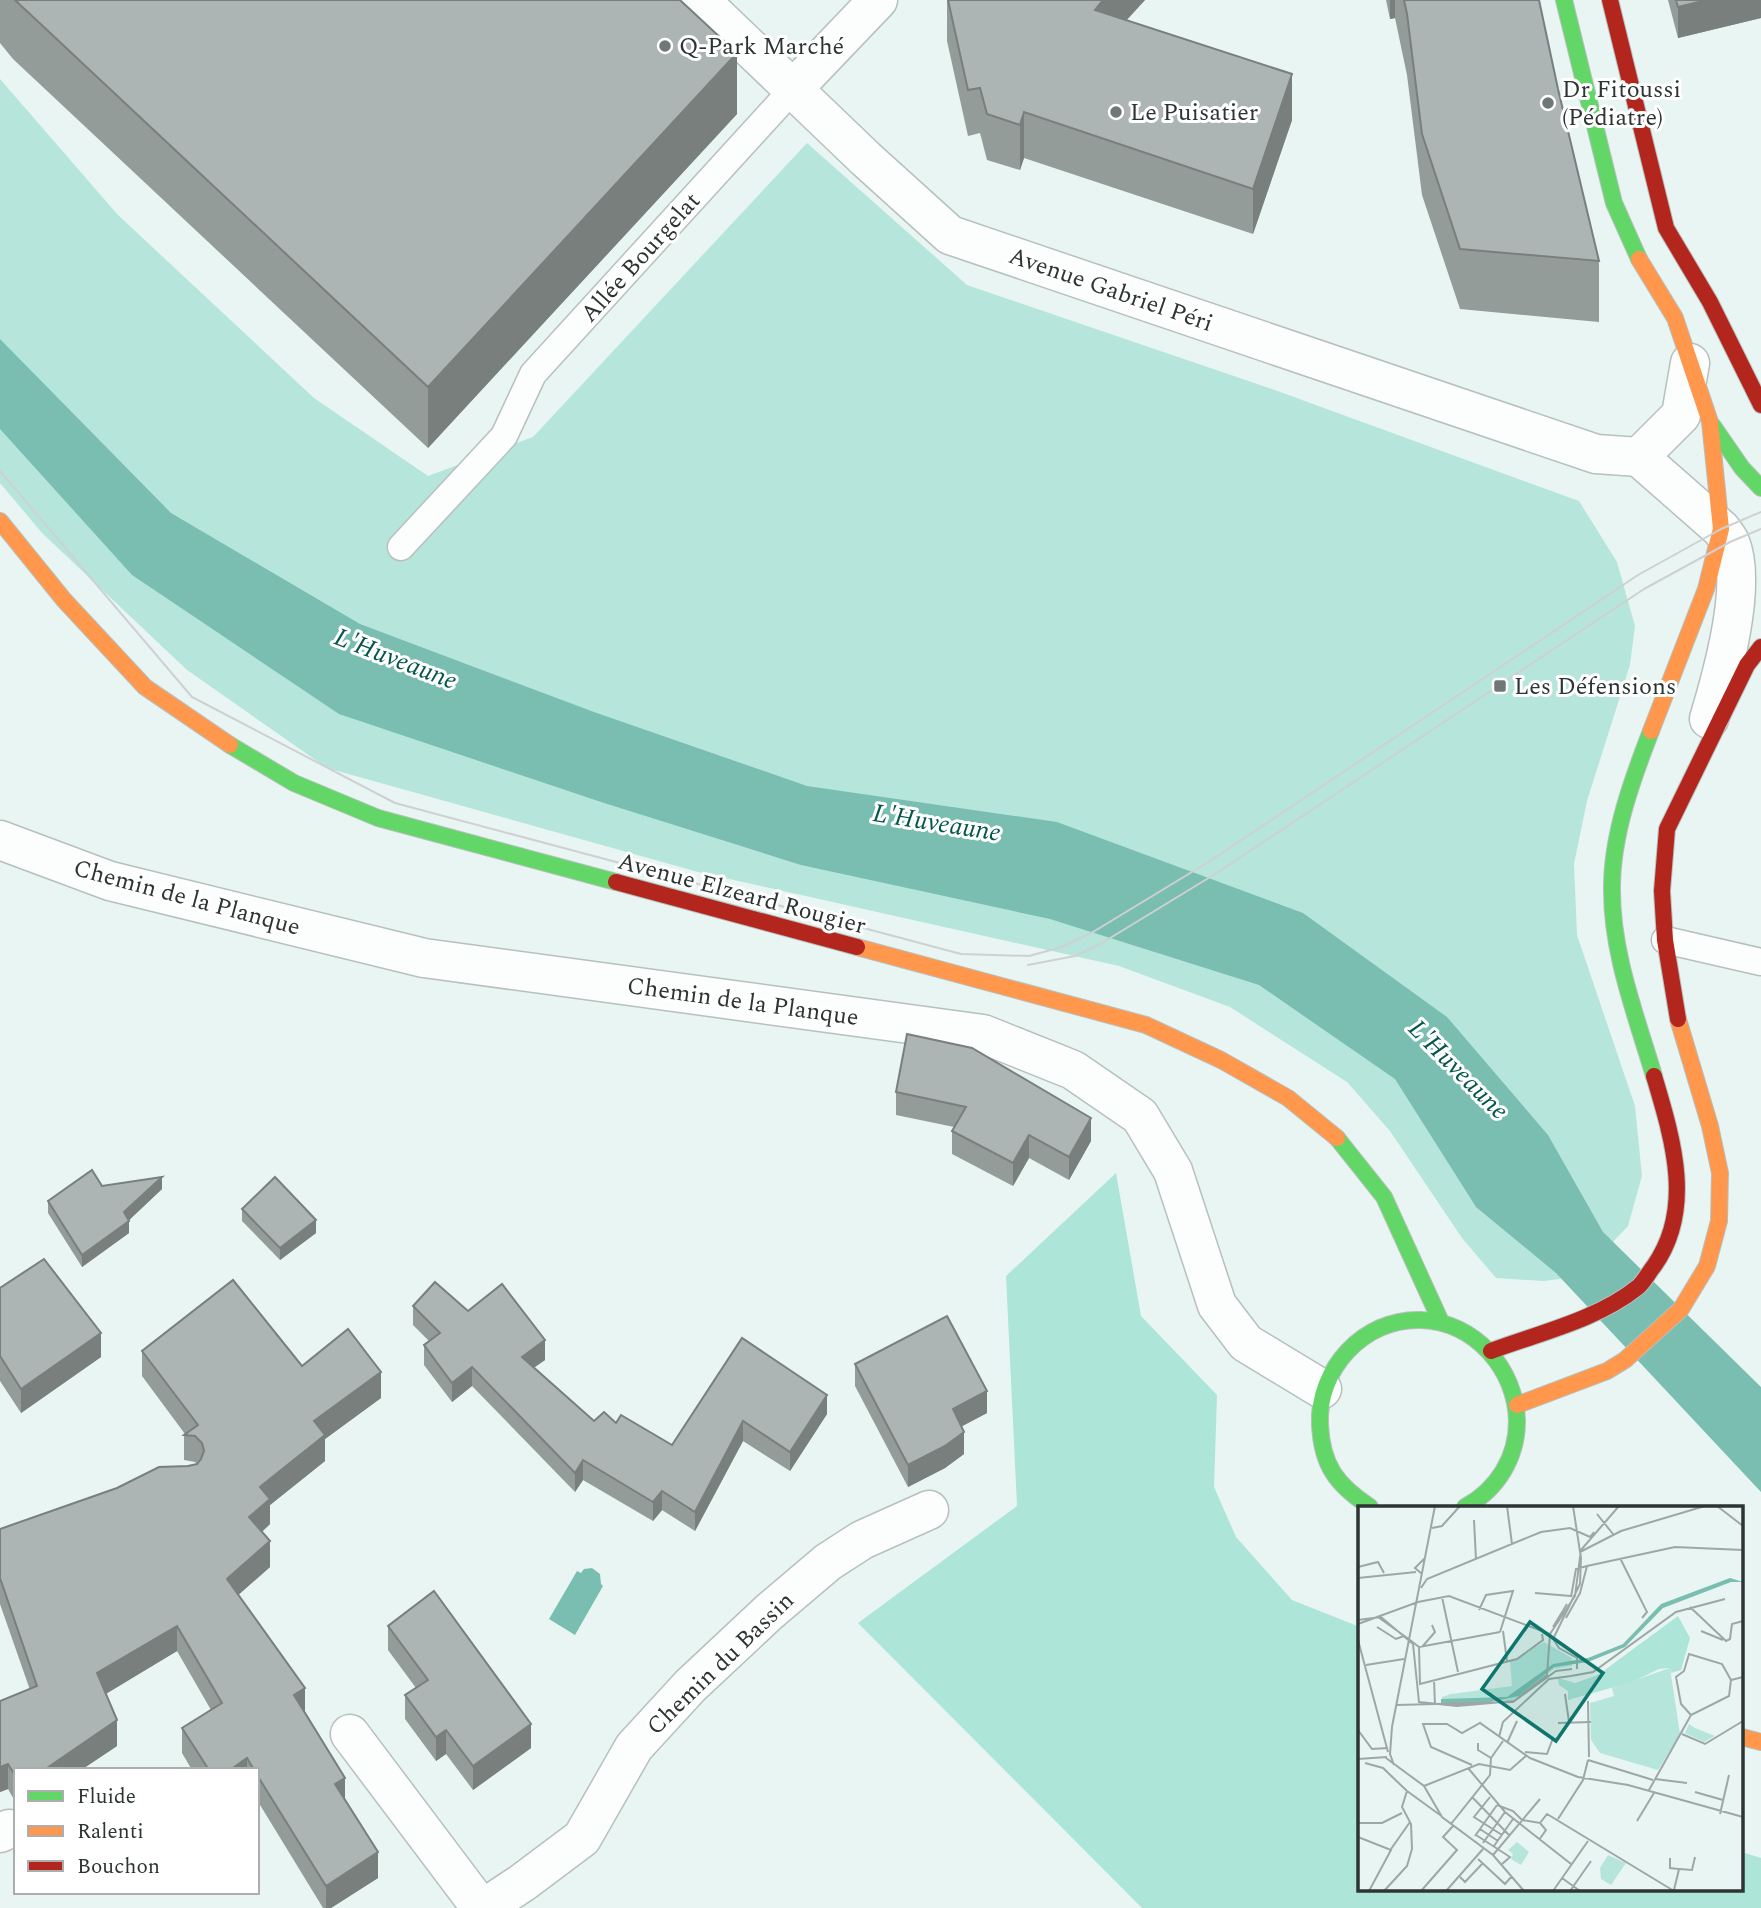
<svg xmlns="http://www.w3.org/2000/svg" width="1761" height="1908" font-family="Spectral,serif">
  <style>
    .green { fill: #b6e6db }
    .forest { fill: #aee5d9 }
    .water { fill: #7abeb1 }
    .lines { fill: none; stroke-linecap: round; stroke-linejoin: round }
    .lane-casing { stroke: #b7c0be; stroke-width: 29 }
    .street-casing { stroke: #b7c0be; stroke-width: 41 }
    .fast-casing { stroke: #b7c0be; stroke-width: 18 }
    .slow-casing { stroke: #b7c0be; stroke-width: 18 }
    .jam-casing { stroke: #b7c0be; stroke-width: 18 }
    .lane { stroke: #fcfefd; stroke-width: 26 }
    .street { stroke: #fcfefd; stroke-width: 38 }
    .fast { stroke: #63d668; stroke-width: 16 }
    .slow { stroke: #ff974d; stroke-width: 16 }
    .jam { stroke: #b3261e; stroke-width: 16 }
    .tram { stroke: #ced1d1; stroke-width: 2 }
    .wall { fill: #949c9a }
    .shaded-wall { fill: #787f7d }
    .building { fill: #acb5b3; stroke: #787f7d; stroke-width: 2 }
    .poi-dot { fill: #6e7876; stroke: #fff; stroke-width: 2.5 }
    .labels { text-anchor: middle; stroke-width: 6; stroke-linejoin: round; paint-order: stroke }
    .poi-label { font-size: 24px; fill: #2c3533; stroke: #fff; text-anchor: start }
    .street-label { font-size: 24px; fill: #2c3533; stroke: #fff }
    .water-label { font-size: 26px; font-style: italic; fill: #04574a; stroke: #fff }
    .inset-road { fill: none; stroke: #9da8a6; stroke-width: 2 }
    .view { fill: #0f766e; fill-opacity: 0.15; stroke: #0f766e; stroke-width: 3.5 }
    .inset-edge { fill: none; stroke: #2c3533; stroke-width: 3.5 }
  </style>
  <rect width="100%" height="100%" fill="#e9f5f2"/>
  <path class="green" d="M 0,79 L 118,215 L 314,398 L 428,476 L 533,437 L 807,143 L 967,285 L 1272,389 L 1579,501 L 1617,562 L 1635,626 L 1630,665 L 1587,801 L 1574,864 L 1577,935 L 1635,1106 L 1642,1176 L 1628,1226 L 1581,1276 L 1544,1281 L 1496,1278 L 1462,1238 L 1390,1131 L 1347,1082 L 1230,1007 L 1119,966 L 698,872 L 327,768 L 187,670 L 42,533 L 0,483 Z"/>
  <path class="forest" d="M 1116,1173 L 1141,1316 L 1217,1395 L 1214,1487 L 1236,1537 L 1292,1600 L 1360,1627 L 1360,1889 L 1742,1889 L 1742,1852 L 1761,1858 L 1761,1908 L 1142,1908 L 858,1623 L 1017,1506 L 1006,1276 Z"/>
  <g class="water">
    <path d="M 0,339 L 171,513 L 360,624 L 594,712 L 807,786 L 1057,822 L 1303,913 L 1447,1017 L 1548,1135 L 1603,1232 L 1761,1387 L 1761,1492 L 1556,1273 L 1476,1207 L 1395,1079 L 1259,985 L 1050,919 L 801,865 L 601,802 L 339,714 L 132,575 L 0,429 Z"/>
    <path d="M 592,1568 L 600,1574 L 601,1584 L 603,1586 L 575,1635 L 549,1619 L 577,1571 L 581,1573 L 584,1569 Z"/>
  </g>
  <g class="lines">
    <g class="lane-casing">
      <g id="lane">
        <path d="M 401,547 L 504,436 L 533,374 L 793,89"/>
        <path d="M 1665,940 L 1761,962"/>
      </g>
    </g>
    <g class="street-casing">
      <g id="street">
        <path d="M 700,0 L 866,159 L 950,235 L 1596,454 L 1639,457 L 1681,415 L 1690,363"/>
        <path d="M 793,89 L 878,0"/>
        <path d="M 1639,457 L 1721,529 C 1724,533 1728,538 1730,542 C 1748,584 1722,676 1709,719"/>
        <path d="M 0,840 L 110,881 L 424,958 L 983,1034 L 1073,1070 L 1140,1116 L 1173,1171 L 1217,1305 L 1246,1343 L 1322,1389"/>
        <path d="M 350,1734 L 481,1908"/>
        <path d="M 0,1833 L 9,1829"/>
        <path d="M 484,1908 L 522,1883 L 582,1838 L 634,1747 L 690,1686 L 769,1612 L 828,1562 L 862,1540 L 929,1510"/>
      </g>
    </g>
    <g class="fast-casing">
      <g id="fast">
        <path d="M 1564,0 L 1614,203 L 1639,259"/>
        <path d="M 1713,426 L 1742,468 L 1761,488"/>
        <path d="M 1651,731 C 1632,780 1612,835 1612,887 C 1611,952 1636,1015 1654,1076"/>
        <path d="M 230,745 L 294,783 L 378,818 L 616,882"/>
        <path d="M 1337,1138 L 1384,1197 L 1441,1322"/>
        <path d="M 1370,1507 C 1337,1485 1322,1466 1320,1425 C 1317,1370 1363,1318 1421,1320 C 1475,1322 1516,1369 1517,1421 C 1517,1458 1497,1490 1465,1507"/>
      </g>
    </g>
    <g class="slow-casing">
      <g id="slow">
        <path d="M 1639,259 L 1675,318 L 1710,422 L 1721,529 L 1706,589 L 1651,731"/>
        <path d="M 0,521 L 64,600 L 145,687 L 230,745"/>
        <path d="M 857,947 L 1146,1025 L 1221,1060 L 1288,1098 L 1337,1138"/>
        <path d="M 1517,1405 L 1607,1371 L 1625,1360 L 1681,1309 L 1707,1266 L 1719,1221 L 1720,1173 L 1710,1126 L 1678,1019"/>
        <path d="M 1742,1737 L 1761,1742"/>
      </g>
    </g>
    <g class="jam-casing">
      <g id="jam">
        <path d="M 1610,0 L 1666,228 L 1710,302 L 1761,405"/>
        <path d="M 616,882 L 857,947"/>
        <path d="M 1678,1019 L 1665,940 L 1662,891 L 1667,829 L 1747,665 L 1761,647"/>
        <path d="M 1491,1351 C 1539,1333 1597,1320 1638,1287 C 1644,1282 1649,1272 1654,1266 C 1695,1208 1672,1137 1654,1076"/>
      </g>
    </g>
    <use href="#lane" class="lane"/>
    <use href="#street" class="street"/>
    <use href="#fast" class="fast"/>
    <use href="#slow" class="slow"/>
    <use href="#jam" class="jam"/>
    <g class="tram">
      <path d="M 0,471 L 192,697 L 395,803 L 961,954 L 1029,956 L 1062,947 L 1093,932 L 1210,861 L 1638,575 L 1721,529 L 1761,512"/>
      <path d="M 1028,965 L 1075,956 L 1102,943 L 1220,871 L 1644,589 L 1730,542 L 1761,529"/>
    </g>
  </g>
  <g class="wall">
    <path d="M 0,0 L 680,0 L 737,114 L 428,448 L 13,59 L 0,43 Z"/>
    <path d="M 947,0 L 1145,0 L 1126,20 L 1292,120 L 1253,234 L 1024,158 L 1020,170 L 987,160 L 980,133 L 968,136 L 947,41 Z"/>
    <path d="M 1386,0 L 1539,0 L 1558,89 L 1599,261 L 1599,322 L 1460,309 L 1422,195 L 1407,75 L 1395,18 L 1390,19 Z"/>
    <path d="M 1668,0 L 1761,0 L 1761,18 L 1678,38 Z"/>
    <path d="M 907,1034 L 1091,1141 L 1069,1180 L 1029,1158 L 1013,1186 L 952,1154 L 952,1131 L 954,1127 L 896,1115 L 896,1092 Z"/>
    <path d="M 102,1186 L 162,1189 L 129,1220 L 129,1233 L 82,1267 L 48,1213 L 48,1201 Z"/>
    <path d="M 242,1209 L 316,1233 L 280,1260 L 242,1221 Z"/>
    <path d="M 0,1288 L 101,1357 L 21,1413 L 0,1381 Z"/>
    <path d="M 413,1306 L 468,1311 L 545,1360 L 533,1368 L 594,1421 L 616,1423 L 672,1445 L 742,1338 L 827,1414 L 790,1471 L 743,1441 L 695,1531 L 662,1510 L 653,1521 L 583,1480 L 575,1492 L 472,1386 L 452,1402 L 424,1365 L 424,1345 L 429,1341 L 413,1325 Z"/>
    <path d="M 142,1351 L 302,1366 L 381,1398 L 325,1439 L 325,1461 L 270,1505 L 270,1524 L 262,1532 L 270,1567 L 238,1595 L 305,1713 L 345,1800 L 378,1878 L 331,1908 L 323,1908 L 257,1800 L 257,1770 L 192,1770 L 182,1753 L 182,1728 L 211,1710 L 177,1651 L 106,1694 L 117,1746 L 81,1770 L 16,1770 L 16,1803 L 8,1789 L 0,1792 L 0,1701 L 30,1690 L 0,1604 L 0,1529 L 197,1464 L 195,1462 L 184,1460 L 184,1435 L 185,1434 L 142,1376 Z"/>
    <path d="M 855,1364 L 987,1413 L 962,1426 L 964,1454 L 945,1468 L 908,1487 L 855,1386 Z"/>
    <path d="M 388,1626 L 531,1748 L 473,1790 L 446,1754 L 436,1761 L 405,1719 L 405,1695 L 416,1688 L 388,1650 Z"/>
  </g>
  <g class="shaded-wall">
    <path d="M 1103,0 L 1145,0 L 1095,55 L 1095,10 Z"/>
    <path d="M 1390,0 L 1395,0 L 1395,18 L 1390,19 Z"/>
    <path d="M 1707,0 L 1761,0 L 1761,18 L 1678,38 L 1678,7 Z"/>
    <path d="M 737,53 L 737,114 L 428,448 L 428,387 Z"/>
    <path d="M 1292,74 L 1292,120 L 1253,234 L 1253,189 Z"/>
    <path d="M 1024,112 L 1024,158 L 1020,170 L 1020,125 Z"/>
    <path d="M 1091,1118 L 1091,1141 L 1069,1180 L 1069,1157 Z"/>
    <path d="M 1029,1135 L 1029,1158 L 1013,1186 L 1013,1163 Z"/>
    <path d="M 162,1177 L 162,1189 L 126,1223 L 129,1221 L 129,1233 L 82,1267 L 82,1255 L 124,1212 Z"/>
    <path d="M 316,1220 L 316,1233 L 280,1260 L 280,1248 Z"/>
    <path d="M 101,1333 L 101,1357 L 21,1413 L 21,1389 Z"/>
    <path d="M 545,1340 L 545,1360 L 522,1376 L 522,1357 Z"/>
    <path d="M 472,1367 L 472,1386 L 452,1402 L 452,1383 Z"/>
    <path d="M 381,1372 L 381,1398 L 325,1439 L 325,1461 L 270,1505 L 270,1524 L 249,1543 L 249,1517 L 260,1487 L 314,1421 Z"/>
    <path d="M 987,1391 L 987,1413 L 953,1431 L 953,1409 Z"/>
    <path d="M 827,1395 L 827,1414 L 790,1471 L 790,1452 Z"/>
    <path d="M 743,1421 L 743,1441 L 695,1531 L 695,1512 Z"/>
    <path d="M 964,1432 L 964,1454 L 945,1468 L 908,1487 L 908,1465 Z"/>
    <path d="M 583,1460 L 583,1480 L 575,1492 L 575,1473 Z"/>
    <path d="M 662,1491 L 662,1510 L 653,1521 L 653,1502 Z"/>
    <path d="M 270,1541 L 270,1567 L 227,1605 L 227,1579 Z"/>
    <path d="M 177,1626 L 177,1651 L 97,1699 L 97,1673 Z"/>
    <path d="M 305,1688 L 305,1713 L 294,1695 Z"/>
    <path d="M 117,1720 L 117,1746 L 81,1770 L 44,1770 Z"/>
    <path d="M 531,1724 L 531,1748 L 473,1790 L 473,1766 Z"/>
    <path d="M 446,1730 L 446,1754 L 436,1761 L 436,1737 Z"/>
    <path d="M 247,1758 L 247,1770 L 230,1770 Z"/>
    <path d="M 8,1764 L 8,1789 L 0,1792 L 0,1767 Z"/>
    <path d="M 345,1778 L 345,1803 L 335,1784 Z"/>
    <path d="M 378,1852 L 378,1878 L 331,1908 L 326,1908 L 326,1886 Z"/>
  </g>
  <g class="building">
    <path d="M 15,0 L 680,0 L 737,53 L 428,387 Z"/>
    <path d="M 948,0 L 1103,0 L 1095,10 L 1292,74 L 1253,189 L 1024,112 L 1020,125 L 987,114 L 980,88 L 968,90 Z"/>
    <path d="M 1404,0 L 1539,0 L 1558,89 L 1599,261 L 1460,249 L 1422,134 L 1407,14 Z"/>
    <path d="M 1676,0 L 1707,0 L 1678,7 Z"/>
    <path d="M 907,1034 L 972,1048 L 1091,1118 L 1069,1157 L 1029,1135 L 1013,1163 L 952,1131 L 966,1107 L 896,1092 Z"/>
    <path d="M 92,1170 L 102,1186 L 162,1177 L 124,1212 L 129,1221 L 82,1255 L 48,1201 Z"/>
    <path d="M 275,1177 L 316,1220 L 280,1248 L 242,1209 Z"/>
    <path d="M 44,1259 L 101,1333 L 21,1389 L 0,1356 L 0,1288 Z"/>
    <path d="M 233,1280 L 302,1366 L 348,1329 L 381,1372 L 314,1421 L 325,1435 L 260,1487 L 270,1499 L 249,1517 L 270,1541 L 227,1579 L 305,1688 L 294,1695 L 345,1778 L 335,1784 L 378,1852 L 326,1886 L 257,1775 L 257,1770 L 254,1770 L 247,1758 L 230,1770 L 209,1770 L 182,1728 L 222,1703 L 177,1626 L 97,1673 L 117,1720 L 44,1770 L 16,1770 L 16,1777 L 8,1764 L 0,1767 L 0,1701 L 37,1686 L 0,1578 L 0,1529 L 117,1488 L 159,1467 L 188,1466 L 197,1464 L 201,1459 L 204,1451 L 202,1443 L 195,1436 L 184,1435 L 198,1425 L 142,1351 Z"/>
    <path d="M 435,1282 L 468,1311 L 502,1284 L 545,1340 L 522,1357 L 594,1421 L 604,1412 L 616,1423 L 621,1415 L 672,1445 L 742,1338 L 827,1395 L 790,1452 L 743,1421 L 695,1512 L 662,1491 L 653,1502 L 583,1460 L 575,1473 L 472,1367 L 452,1383 L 424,1345 L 440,1333 L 413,1306 Z"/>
    <path d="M 947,1316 L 987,1391 L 953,1409 L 964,1432 L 945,1446 L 908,1465 L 855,1364 Z"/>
    <path d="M 434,1591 L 531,1724 L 473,1766 L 446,1730 L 436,1737 L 405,1695 L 428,1680 L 388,1626 Z"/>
  </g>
  <g class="poi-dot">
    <circle cx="665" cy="46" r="7"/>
    <circle cx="1548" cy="103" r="7"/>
    <circle cx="1116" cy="112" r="7"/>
    <rect x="1493" y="679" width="14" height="14" rx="3.5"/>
  </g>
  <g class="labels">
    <g class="poi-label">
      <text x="679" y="54">Q-Park Marché</text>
      <text x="1562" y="97">Dr Fitoussi<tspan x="1562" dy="28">(Pédiatre)</tspan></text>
      <text x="1130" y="120">Le Puisatier</text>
      <text x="1514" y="694">Les Défensions</text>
    </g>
    <g class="street-label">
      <text transform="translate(640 257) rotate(-48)" y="8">Allée Bourgelat</text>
      <text transform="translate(1111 289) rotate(19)" y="8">Avenue Gabriel Péri</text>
      <text transform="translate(742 893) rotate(15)" y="8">Avenue Elzeard Rougier</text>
      <text transform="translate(187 897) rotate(15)" y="8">Chemin de la Planque</text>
      <text transform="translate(743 1001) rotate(8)" y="8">Chemin de la Planque</text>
      <text transform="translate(720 1663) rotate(-44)" y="8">Chemin du Bassin</text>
    </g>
    <g class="water-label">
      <text transform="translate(396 658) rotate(21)" y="9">L'Huveaune</text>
      <text transform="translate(937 822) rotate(9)" y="9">L'Huveaune</text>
      <text transform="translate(1459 1069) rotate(45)" y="9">L'Huveaune</text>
    </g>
  </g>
  <g transform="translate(1358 1506)">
    <rect width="385" height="385" fill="#e9f5f2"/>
    <path d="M 186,136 L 214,152 L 214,160 L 196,163 L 155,194 L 83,198 L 84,191 L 93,188 L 154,180 L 152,156 ZM 312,162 L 322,228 L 300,264 L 242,247 L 233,234 L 232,197 L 256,190 L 254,182 ZM 331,218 L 337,222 L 357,230 L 346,236 L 327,227 ZM 159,336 L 171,346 L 163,359 L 153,353 L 155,348 L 150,344 ZM 250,349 L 268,357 L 253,379 L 243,373 L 242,362 Z" fill="#b6e6db"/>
    <path d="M 320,110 L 332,132 L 323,164 L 313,167 L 312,162 L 301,163 L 274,176 L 210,194 L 210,185 L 201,179 L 200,172 L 217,177 L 240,169 Z" fill="#aee5d9"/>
    <path d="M 372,72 L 385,76 L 373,76 L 305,102 L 267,141 L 230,156 L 196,161 L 161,190 L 127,197 L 83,197 L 83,193 L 149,191 L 195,158 L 230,152 L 265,138 L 303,98 Z" fill="#7abeb1"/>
    <path class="inset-road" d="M 149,0 L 154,38M 359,0 L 385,20M 239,8 L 255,28M 116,14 L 118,54M 74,22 L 84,20 L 102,0M 222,46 L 263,25 L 347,0M 262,52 L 289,106 L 284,112M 229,60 L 317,41 L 385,44M 0,61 L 20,56 L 26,67M 64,68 L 57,62 L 67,52M 0,72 L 58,66M 63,82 L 69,73 L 183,26 L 212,22 L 232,31 L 236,26M 177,87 L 213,90M 84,91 L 100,166M 332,101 L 368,135 L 372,133 L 374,118 L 385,115M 121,104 L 128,89 L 155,85 L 142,126M 20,111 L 52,134M 208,112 L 222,87 L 229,60 L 218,63 L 213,91M 0,114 L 23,111 L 55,138 L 61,196 L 99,200 L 156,195 L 189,169 L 192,128 L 217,90 L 223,44 L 261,0M 0,118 L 60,96 L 91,90 L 192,128 L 201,142 L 219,152 L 219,163M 19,121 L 38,133 L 46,130M 195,121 L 209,98M 145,125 L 149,155M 343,125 L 365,134M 196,131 L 222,78 L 223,52 L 215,0M 0,134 L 30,246M 52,134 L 61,141 L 62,178 L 159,153 L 185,134 L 184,128M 61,141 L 142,126M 64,141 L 77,126 L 74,119M 8,159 L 46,153M 213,170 L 235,166 L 318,106 L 367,93M 76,174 L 77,199M 207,188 L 211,216M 230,195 L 231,251M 39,199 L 155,196 L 198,165 L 214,163M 333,209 L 323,198 L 318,171 L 326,165 L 331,148 L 364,158 L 373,174M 200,217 L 233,216M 0,224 L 14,243 L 30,242M 324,228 L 347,238 L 385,215M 141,231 L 145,216 L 191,173 L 213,170M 120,237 L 120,244 L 133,252M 149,237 L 159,215M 167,246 L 189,248 L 195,232M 28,252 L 66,280 L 84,311 L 135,349 L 166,385M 0,253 L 29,251M 230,254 L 295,274M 7,257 L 25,262 L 49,285M 36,259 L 32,248 L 34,221 L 77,0M 114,259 L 73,241 L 65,218 L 89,218 L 104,227 L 122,217 L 172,252 L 220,271 L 270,279 L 385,311M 110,262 L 147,306 L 213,358M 297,273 L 329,277M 66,280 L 121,258 L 152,264 L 169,249M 291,284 L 333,209 L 371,190 L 373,174 L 385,171M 49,285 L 82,309M 337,286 L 365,294M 114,291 L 151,329M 132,291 L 116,311 L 144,329M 139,299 L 155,305 L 164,314 L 182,317 L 189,308 L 316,385M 362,308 L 371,269M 200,313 L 225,274 L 230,254M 279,315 L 296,287M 0,317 L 24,317 L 44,307M 93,318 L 132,269 L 133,252 L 145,235M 122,323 L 140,335M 118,329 L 152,351 L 144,358M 117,330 L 139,299M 0,331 L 33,344 L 11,385M 181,334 L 188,324 L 182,317M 125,337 L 147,306M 136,340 L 155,313M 33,343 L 52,316M 135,349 L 182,293M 312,352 L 312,362 L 321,363 L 316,384M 120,353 L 147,378 L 154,370M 321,363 L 334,364 L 337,351M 102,371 L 107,376 L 125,357M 204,372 L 222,385M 26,385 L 49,360 L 54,343 L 53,318 L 44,301 L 49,285M 63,385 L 99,344 L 85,331 L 95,320M 88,385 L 125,343M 195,385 L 230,335M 212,385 L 233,355"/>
    <path class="view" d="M 172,116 L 245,167 L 198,235 L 124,183 Z"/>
    <rect width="385" height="385" class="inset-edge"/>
  </g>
  <rect x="14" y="1768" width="245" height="126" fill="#ffffff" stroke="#abaead" stroke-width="2"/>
  <rect x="28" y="1791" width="35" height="10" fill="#63d668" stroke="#abaead" stroke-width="2"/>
  <text x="77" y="1803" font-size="21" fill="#2c3533">Fluide</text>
  <rect x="28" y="1826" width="35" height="10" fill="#ff974d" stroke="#abaead" stroke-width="2"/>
  <text x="77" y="1838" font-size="21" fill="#2c3533">Ralenti</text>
  <rect x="28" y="1861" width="35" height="10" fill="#b3261e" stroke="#abaead" stroke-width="2"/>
  <text x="77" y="1873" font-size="21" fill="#2c3533">Bouchon</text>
</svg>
